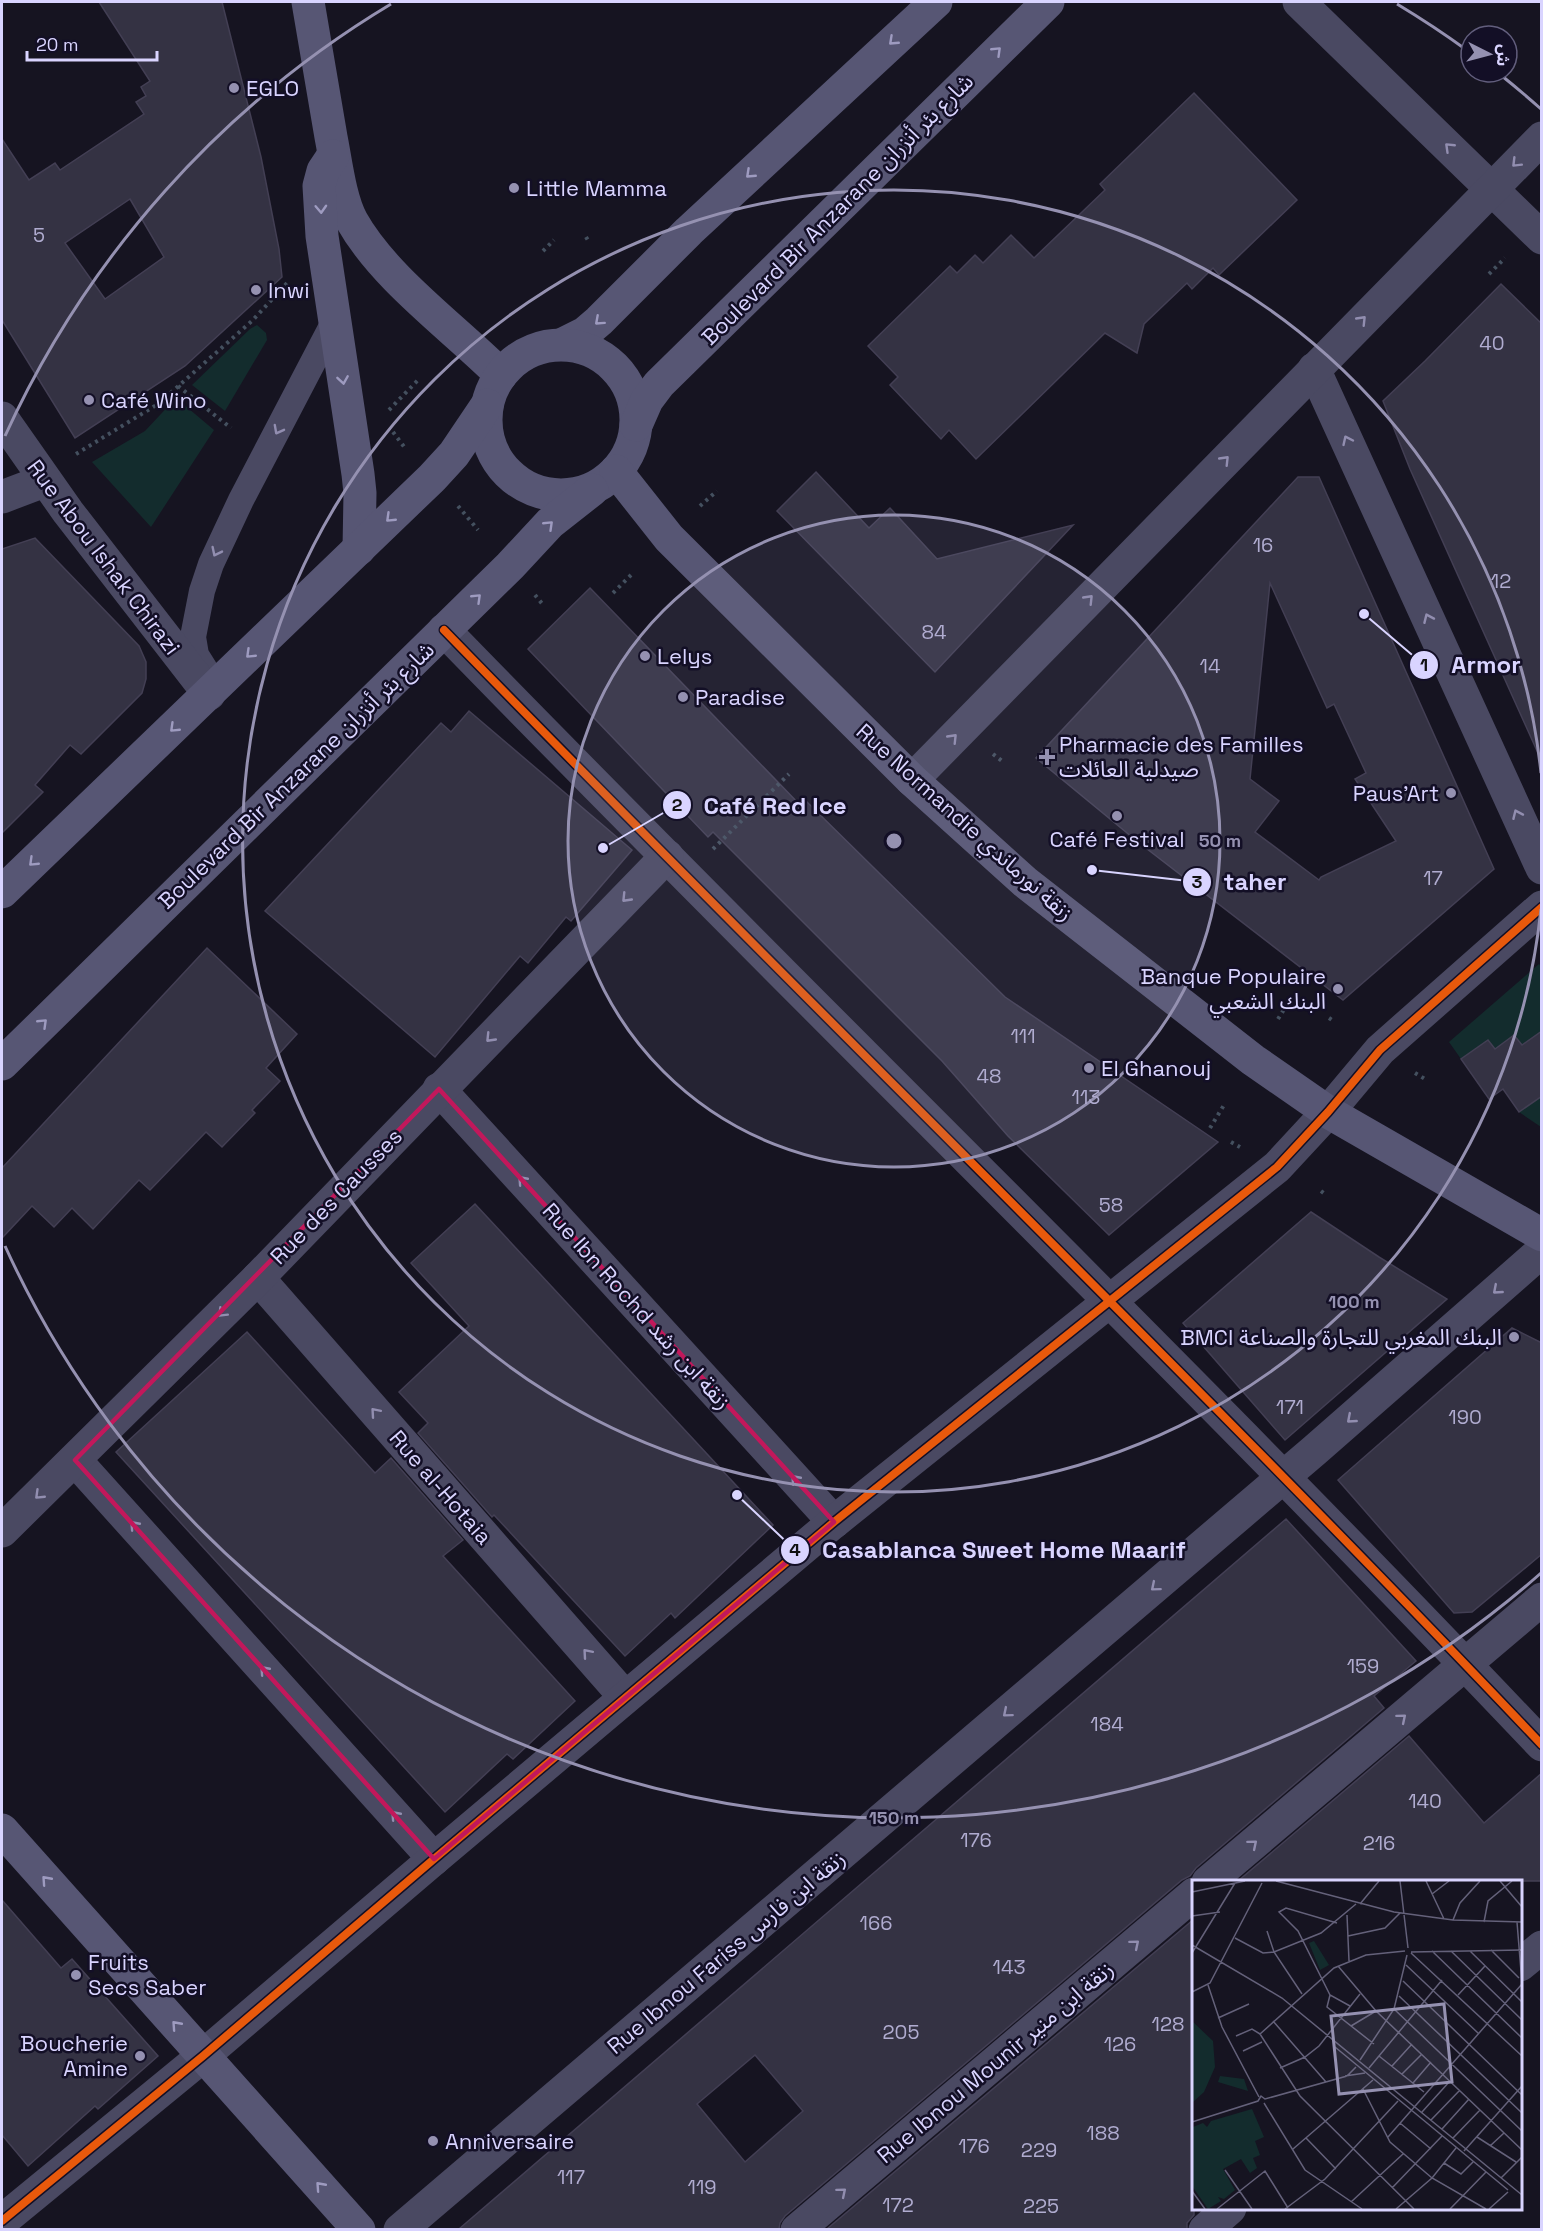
<svg xmlns="http://www.w3.org/2000/svg" width="1543" height="2231" font-family="'Space Grotesk','Noto Sans Arabic',sans-serif">
  <style>
    .green { fill: #132c2d }
    .building { fill: #343243; stroke: #433f54; stroke-width: 1.5; fill-rule: evenodd }
    .lines { fill: none; stroke-linecap: round; stroke-linejoin: round }
    .path { stroke: #44505f; stroke-width: 4; stroke-dasharray: 3 4.5; stroke-linecap: butt }
    .lane { stroke: #4a4962; stroke-width: 26 }
    .street { stroke: #4a4962; stroke-width: 33 }
    .secondary { stroke: #575674; stroke-width: 33 }
    .cycleway-casing { stroke: #130f26; stroke-width: 11 }
    .cycleway { stroke: #e8590c; stroke-width: 8 }
    .oneway { stroke: #9e9bc0 }
    .oneway2 { stroke: #928eb0 }
    .marked { fill: none; stroke: #c2185b; stroke-width: 4.5; stroke-linejoin: round }
    .ring { fill: none; stroke: #9591b1; stroke-width: 3 }
    .poi-dot { fill: #9591b1; stroke: #130f26; stroke-width: 2 }
    .labels { text-anchor: middle; stroke-width: 5; stroke-linejoin: round; paint-order: stroke }
    .number-label { font-size: 20px; fill: #b0acd0 }
    .poi-label { font-size: 22px; fill: #d9d4ff; stroke: #130f26; text-anchor: start }
    .street-label { font-size: 22px; fill: #d9d4ff; stroke: #130f26 }
    .inset-road { fill: none; stroke: #64617a; stroke-width: 1.5 }
    .view { fill: #9591b1; fill-opacity: 0.15; stroke: #9591b1; stroke-width: 3 }
    .inset-edge { fill: none; stroke: #d9d4ff; stroke-width: 3 }
    .centre { fill: #9591b1; stroke: #130f26; stroke-width: 3 }
    .ring-label { font-size: 18px; text-anchor: middle; font-weight: bold; fill: #9591b1; stroke: #130f26; stroke-width: 5; stroke-linejoin: round; paint-order: stroke }
    .leader { fill: none; stroke: #d9d4ff; stroke-width: 2 }
    .callout-dot { fill: #d9d4ff; stroke: #130f26; stroke-width: 2 }
    .mark-label { font-size: 18px; text-anchor: middle; font-weight: bold; fill: #111 }
    .callout-label { font-size: 24px; text-anchor: middle; font-weight: bold; fill: #d9d4ff; stroke: #130f26; stroke-width: 5; stroke-linejoin: round; paint-order: stroke }
  </style>
  <rect width="100%" height="100%" fill="#161421"/>
  <g class="green">
    <path d="M 257,325 L 266,333 L 267,340 L 225,411 L 192,385 L 250,329 Z"/>
    <path d="M 176,398 L 214,430 L 151,527 L 92,462 L 145,431 Z"/>
    <path d="M 1539,964 L 1542,968 L 1541,1039 L 1537,1034 L 1522,1045 L 1495,1049 L 1488,1040 L 1461,1059 L 1449,1042 Z"/>
    <path d="M 1541,1096 L 1541,1127 L 1519,1112 Z"/>
  </g>
  <g class="building">
    <path d="M 99,2 L 222,2 L 261,157 L 279,249 L 282,277 L 185,366 L 75,438 L 2,320 L 2,139 L 29,180 L 55,163 L 60,170 L 144,114 L 136,102 L 146,96 L 141,87 L 150,81 ZM 130,199 L 164,257 L 105,299 L 65,243 Z"/>
    <path d="M 1194,93 L 1297,200 L 1219,275 L 1213,268 L 1192,289 L 1187,283 L 1144,324 L 1137,353 L 1105,333 L 976,459 L 949,430 L 941,439 L 890,385 L 898,377 L 868,346 L 950,266 L 957,273 L 975,255 L 983,263 L 1011,235 L 1034,258 L 1105,190 L 1100,184 Z"/>
    <path d="M 1501,284 L 1542,324 L 1542,762 L 1410,469 L 1383,401 L 1425,361 Z"/>
    <path d="M 816,472 L 869,528 L 890,508 L 937,559 L 1073,525 L 935,672 L 777,511 Z"/>
    <path d="M 1298,477 L 1319,477 L 1494,869 L 1343,1000 L 1138,842 L 1036,758 ZM 1270,583 L 1327,708 L 1334,704 L 1366,773 L 1355,779 L 1396,841 L 1321,877 L 1319,880 L 1255,832 L 1279,801 L 1250,779 Z"/>
    <path d="M 35,538 L 139,646 L 146,662 L 146,679 L 142,693 L 81,754 L 70,745 L 35,785 L 43,792 L 2,833 L 2,549 Z"/>
    <path d="M 590,588 L 802,807 L 807,802 L 1005,997 L 1218,1142 L 1109,1235 L 1008,1136 L 942,1061 L 713,832 L 708,837 L 528,649 Z"/>
    <path d="M 469,711 L 632,850 L 571,921 L 566,917 L 528,963 L 520,956 L 435,1057 L 265,911 L 441,723 L 451,732 Z"/>
    <path d="M 207,948 L 297,1034 L 266,1068 L 280,1081 L 252,1110 L 255,1113 L 222,1147 L 206,1132 L 150,1190 L 139,1180 L 93,1229 L 72,1208 L 54,1227 L 32,1206 L 2,1238 L 2,1168 Z"/>
    <path d="M 1542,1031 L 1542,1096 L 1519,1112 L 1503,1089 L 1489,1099 L 1461,1059 L 1488,1040 L 1495,1049 L 1514,1035 L 1522,1045 Z"/>
    <path d="M 475,1204 L 773,1525 L 675,1618 L 671,1613 L 625,1656 L 494,1515 L 492,1517 L 418,1433 L 428,1423 L 399,1392 L 469,1326 L 411,1263 Z"/>
    <path d="M 1311,1212 L 1379,1257 L 1447,1299 L 1285,1440 L 1183,1323 Z"/>
    <path d="M 1512,1328 L 1542,1343 L 1542,1554 L 1472,1612 L 1454,1613 L 1338,1480 Z"/>
    <path d="M 247,1332 L 375,1473 L 391,1458 L 463,1540 L 443,1556 L 575,1701 L 513,1759 L 507,1754 L 445,1812 L 116,1452 Z"/>
    <path d="M 1286,1519 L 1416,1661 L 1374,1696 L 1384,1708 L 1196,1868 L 1190,1876 L 1182,1880 L 785,2216 L 780,2223 L 779,2229 L 459,2229 ZM 755,2055 L 803,2111 L 745,2162 L 697,2104 Z"/>
    <path d="M 1409,1736 L 1484,1823 L 1542,1773 L 1542,1881 L 1238,1881 Z"/>
    <path d="M 2,1900 L 61,1968 L 72,1959 L 158,2056 L 98,2109 L 95,2106 L 28,2166 L 2,2135 Z"/>
    <path d="M 1194,1919 L 1194,2215 L 1187,2223 L 1187,2229 L 827,2229 Z"/>
  </g>
  <g class="lines">
    <g class="path">
      <path d="M 586,237 L 589,242"/>
      <path d="M 543,251 L 554,240"/>
      <path d="M 1489,274 L 1505,258"/>
      <path d="M 178,386 L 231,428"/>
      <path d="M 389,410 L 418,380"/>
      <path d="M 393,432 L 405,448"/>
      <path d="M 76,454 L 158,404 L 252,321 L 288,282"/>
      <path d="M 458,506 L 478,530"/>
      <path d="M 700,506 L 717,491"/>
      <path d="M 613,593 L 631,575"/>
      <path d="M 535,595 L 544,606"/>
      <path d="M 993,754 L 1002,761"/>
      <path d="M 713,849 L 789,774"/>
      <path d="M 1329,1018 L 1335,1022"/>
      <path d="M 1278,1019 L 1293,995"/>
      <path d="M 1415,1073 L 1425,1079"/>
      <path d="M 1210,1128 L 1224,1105"/>
      <path d="M 1231,1142 L 1240,1147"/>
      <path d="M 1321,1191 L 1325,1194"/>
    </g>
    <path class="lane" d="M 211,679 L 196,655 L 193,637 L 202,591 L 211,564 L 241,500 L 334,322"/>
    <g class="street">
      <path d="M 1299,2 L 1542,238"/>
      <path d="M 1314,369 L 1542,868"/>
      <path d="M 2,418 L 68,512 L 209,694"/>
      <path d="M 2,497 L 44,481"/>
      <path d="M 444,630 C 807,1004 1183,1366 1542,1745"/>
      <path d="M 912,780 L 1542,138"/>
      <path d="M 439,1089 L 834,1522"/>
      <path d="M 258,1278 L 625,1697"/>
      <path d="M 75,1460 L 434,1859"/>
      <path d="M 2,1531 L 258,1278 L 667,856"/>
      <path d="M 1208,1882 L 1542,1599"/>
      <path d="M 1520,1965 L 1542,1947"/>
      <path d="M 2,2221 L 203,2056 L 434,1859 L 834,1522 L 1277,1167 L 1328,1112 L 1380,1050 L 1542,907"/>
      <path d="M 400,2230 L 1315,1450 L 1542,1251"/>
      <path d="M 797,2230 L 1194,1894"/>
      <path d="M 1205,2230 L 1230,2208"/>
    </g>
    <g class="secondary">
      <path d="M 308,2 C 316,47 323,92 331,137 C 336,162 340,199 352,221 C 384,278 454,328 501,375"/>
      <path d="M 333,156 L 323,171 L 319,186 L 322,236 L 358,474 L 360,493 L 359,549"/>
      <path d="M 563,344 L 585,333 L 599,321 L 689,231 L 936,2"/>
      <circle cx="561" cy="420" r="75"/>
      <path d="M 636,425 L 647,400 L 659,384 L 1048,2"/>
      <path d="M 616,471 L 669,538 L 912,780 L 1025,882 L 1253,1060 L 1328,1112 L 1542,1235"/>
      <path d="M 2,892 L 432,478 L 454,454 L 487,405"/>
      <path d="M 2,1064 L 510,566 L 550,523 L 592,490"/>
      <path d="M 2,1830 L 359,2230"/>
    </g>
    <g class="cycleway-casing">
      <g id="cycleway">
        <path d="M 444,630 C 807,1004 1183,1366 1542,1745"/>
        <path d="M 2,2221 L 203,2056 L 434,1859 L 834,1522 L 1277,1167 L 1328,1112 L 1380,1050 L 1542,907"/>
      </g>
    </g>
    <use href="#cycleway" class="cycleway"/>
  </g>
  <defs><path id="oneway-chevron" d="M-2-3.5L2.5 0L-2 3.5" fill="none" stroke-width="1.6" stroke-linecap="round" stroke-linejoin="round" transform="scale(1.5)"/></defs>
  <g class="oneway">
    <use href="#oneway-chevron" transform="translate(893 41) rotate(137)"/>
    <use href="#oneway-chevron" transform="translate(997 51) rotate(-44)"/>
    <use href="#oneway-chevron" transform="translate(750 174) rotate(137)"/>
    <use href="#oneway-chevron" transform="translate(321 209) rotate(87)"/>
    <use href="#oneway-chevron" transform="translate(599 321) rotate(138)"/>
    <use href="#oneway-chevron" transform="translate(343 380) rotate(81)"/>
    <use href="#oneway-chevron" transform="translate(390 518) rotate(136)"/>
    <use href="#oneway-chevron" transform="translate(549 525) rotate(-44)"/>
    <use href="#oneway-chevron" transform="translate(477 598) rotate(-44)"/>
    <use href="#oneway-chevron" transform="translate(250 654) rotate(136)"/>
    <use href="#oneway-chevron" transform="translate(174 728) rotate(136)"/>
    <use href="#oneway-chevron" transform="translate(33 862) rotate(136)"/>
    <use href="#oneway-chevron" transform="translate(43 1023) rotate(-44)"/>
    <use href="#oneway-chevron" transform="translate(46 1880) rotate(-132)"/>
    <use href="#oneway-chevron" transform="translate(176 2025) rotate(-132)"/>
    <use href="#oneway-chevron" transform="translate(320 2186) rotate(-132)"/>
  </g>
  <g class="oneway2">
    <use href="#oneway-chevron" transform="translate(1449 147) rotate(-136)"/>
    <use href="#oneway-chevron" transform="translate(1516 163) rotate(135)"/>
    <use href="#oneway-chevron" transform="translate(1362 320) rotate(-46)"/>
    <use href="#oneway-chevron" transform="translate(278 430) rotate(118)"/>
    <use href="#oneway-chevron" transform="translate(1347 440) rotate(-115)"/>
    <use href="#oneway-chevron" transform="translate(1225 460) rotate(-46)"/>
    <use href="#oneway-chevron" transform="translate(216 552) rotate(116)"/>
    <use href="#oneway-chevron" transform="translate(1089 599) rotate(-46)"/>
    <use href="#oneway-chevron" transform="translate(1428 618) rotate(-114)"/>
    <use href="#oneway-chevron" transform="translate(953 738) rotate(-46)"/>
    <use href="#oneway-chevron" transform="translate(1517 814) rotate(-114)"/>
    <use href="#oneway-chevron" transform="translate(626 898) rotate(134)"/>
    <use href="#oneway-chevron" transform="translate(490 1038) rotate(134)"/>
    <use href="#oneway-chevron" transform="translate(522 1180) rotate(-132)"/>
    <use href="#oneway-chevron" transform="translate(1497 1290) rotate(139)"/>
    <use href="#oneway-chevron" transform="translate(222 1313) rotate(135)"/>
    <use href="#oneway-chevron" transform="translate(375 1412) rotate(-131)"/>
    <use href="#oneway-chevron" transform="translate(1351 1419) rotate(139)"/>
    <use href="#oneway-chevron" transform="translate(795 1479) rotate(-132)"/>
    <use href="#oneway-chevron" transform="translate(39 1495) rotate(136)"/>
    <use href="#oneway-chevron" transform="translate(134 1525) rotate(-132)"/>
    <use href="#oneway-chevron" transform="translate(1155 1587) rotate(140)"/>
    <use href="#oneway-chevron" transform="translate(587 1653) rotate(-131)"/>
    <use href="#oneway-chevron" transform="translate(264 1670) rotate(-132)"/>
    <use href="#oneway-chevron" transform="translate(1007 1713) rotate(140)"/>
    <use href="#oneway-chevron" transform="translate(1402 1718) rotate(-40)"/>
    <use href="#oneway-chevron" transform="translate(395 1815) rotate(-132)"/>
    <use href="#oneway-chevron" transform="translate(1253 1844) rotate(-40)"/>
    <use href="#oneway-chevron" transform="translate(1135 1944) rotate(-40)"/>
    <use href="#oneway-chevron" transform="translate(842 2192) rotate(-40)"/>
  </g>
  <path class="marked" d="M 439,1089 L 834,1522 L 434,1859 L 75,1460 Z"/>
  <circle cx="894" cy="841" r="326" fill="#9591b1" fill-opacity=".12"/>
  <g class="ring">
    <circle cx="894" cy="841" r="326"/>
    <path d="M1541 909A651 651 0 1 1 1541 773"/>
    <path d="M1541 1573A977 977 0 0 1 5 1246M5 436A977 977 0 0 1 391 4M1397 4A977 977 0 0 1 1468 51M1502 76A977 977 0 0 1 1541 109"/>
  </g>
  <g class="poi-dot">
    <circle cx="234" cy="88" r="6"/>
    <circle cx="514" cy="188" r="6"/>
    <circle cx="256" cy="290" r="6"/>
    <circle cx="89" cy="400" r="6"/>
    <circle cx="645" cy="656" r="6"/>
    <circle cx="683" cy="697" r="6"/>
    <path d="M1044 748h6v6h6v6h-6v6h-6v-6h-6v-6h6z"/>
    <circle cx="1451" cy="793" r="6"/>
    <circle cx="1117" cy="816" r="6"/>
    <circle cx="1338" cy="989" r="6"/>
    <circle cx="1089" cy="1068" r="6"/>
    <circle cx="1514" cy="1337" r="6"/>
    <circle cx="76" cy="1975" r="6"/>
    <circle cx="140" cy="2056" r="6"/>
    <circle cx="433" cy="2141" r="6"/>
  </g>
  <g class="labels">
    <g class="number-label">
      <text x="39" y="242">5</text>
      <text x="1492" y="350">40</text>
      <text x="1263" y="552">16</text>
      <text x="1501" y="588">12</text>
      <text x="934" y="639">84</text>
      <text x="1210" y="673">14</text>
      <text x="1433" y="885">17</text>
      <text x="1023" y="1043">111</text>
      <text x="989" y="1083">48</text>
      <text x="1086" y="1104">113</text>
      <text x="1111" y="1212">58</text>
      <text x="1290" y="1414">171</text>
      <text x="1465" y="1424">190</text>
      <text x="1363" y="1673">159</text>
      <text x="1107" y="1731">184</text>
      <text x="1425" y="1808">140</text>
      <text x="976" y="1847">176</text>
      <text x="1379" y="1850">216</text>
      <text x="876" y="1930">166</text>
      <text x="1009" y="1974">143</text>
      <text x="1168" y="2031">128</text>
      <text x="901" y="2039">205</text>
      <text x="1120" y="2051">126</text>
      <text x="1103" y="2140">188</text>
      <text x="974" y="2153">176</text>
      <text x="1039" y="2157">229</text>
      <text x="571" y="2184">117</text>
      <text x="702" y="2194">119</text>
      <text x="898" y="2212">172</text>
      <text x="1041" y="2213">225</text>
    </g>
    <g class="poi-label">
      <text x="246" y="96">EGLO</text>
      <text x="526" y="196">Little Mamma</text>
      <text x="268" y="298">Inwi</text>
      <text x="101" y="408">Café Wino</text>
      <text x="657" y="664">Lelys</text>
      <text x="695" y="705">Paradise</text>
      <text x="1059" y="752">Pharmacie des Familles<tspan x="1059" dy="25">صيدلية العائلات</tspan></text>
      <text x="1439" y="801" text-anchor="end">Paus'Art</text>
      <text x="1117" y="847" text-anchor="middle">Café Festival</text>
      <text x="1326" y="984" text-anchor="end">Banque Populaire<tspan x="1326" dy="25">البنك الشعبي</tspan></text>
      <text x="1101" y="1076">El Ghanouj</text>
      <text x="1502" y="1345" text-anchor="end">BMCI البنك المغربي للتجارة والصناعة</text>
      <text x="88" y="1970">Fruits<tspan x="88" dy="25">Secs Saber</tspan></text>
      <text x="128" y="2051" text-anchor="end">Boucherie<tspan x="128" dy="25">Amine</tspan></text>
      <text x="445" y="2149">Anniversaire</text>
    </g>
    <g class="street-label">
      <text transform="translate(837 209) rotate(-45)" y="8">Boulevard Bir Anzarane شارع بئر أنزران</text>
      <text transform="translate(104 557) rotate(53)" y="8">Rue Abou Ishak Chirazi</text>
      <text transform="translate(296 775) rotate(-44)" y="8">Boulevard Bir Anzarane شارع بئر أنزران</text>
      <text transform="translate(965 822) rotate(42)" y="8">Rue Normandie زنقة نورماندي</text>
      <text transform="translate(336 1196) rotate(-46)" y="8">Rue des Causses</text>
      <text transform="translate(637 1306) rotate(48)" y="8">Rue Ibn Rochd زنقة ابن رشد</text>
      <text transform="translate(441 1487) rotate(49)" y="8">Rue al-Hotaia</text>
      <text transform="translate(726 1952) rotate(-40)" y="8">Rue Ibnou Fariss زنقة ابن فارس</text>
      <text transform="translate(995 2062) rotate(-40)" y="8">Rue Ibnou Mounir زنقة ابن منير</text>
    </g>
  </g>
  <g transform="translate(1192 1880)">
    <rect width="330" height="330" fill="#161421"/>
    <path d="M 122,61 L 137,85 L 128,90 L 117,63 ZM 0,141 L 21,161 L 23,187 L 12,212 L 0,223 ZM 28,196 L 52,199 L 56,211 L 26,202 ZM 60,229 L 72,257 L 63,261 L 68,275 L 61,278 L 65,288 L 58,293 L 49,279 L 31,289 L 43,310 L 32,319 L 26,317 L 29,321 L 16,329 L 0,306 L 1,247 L 11,243 L 15,247 L 19,241 Z" fill="#132c2d"/>
    <path class="inset-road" d="M 84,1 L 202,32 L 261,40 L 330,42M 208,1 L 216,68M 234,1 L 252,39M 308,1 L 330,27M 0,12 L 53,1M 240,14 L 257,1M 168,24 L 187,1M 155,35 L 157,81M 0,36 L 28,32M 261,40 L 268,23 L 288,1M 292,42 L 296,21 L 320,1M 325,42 L 330,104M 145,43 L 94,28 L 87,32 L 106,51 L 138,115 L 158,126M 75,51 L 82,72 L 110,114M 156,56 L 193,48 L 208,33M 43,58 L 71,73 L 82,72 L 129,53 L 164,24M 0,65 L 90,118 L 330,315M 299,70 L 327,98M 240,71 L 330,158M 259,71 L 330,140M 278,71 L 330,122M 219,72 L 330,70M 0,73 L 43,3M 219,73 L 330,176M 214,85 L 286,153M 146,86 L 184,131 L 330,270M 211,101 L 330,215M 16,105 L 30,147 L 67,217M 0,112 L 18,103 L 70,3M 138,115 L 135,127 L 182,164M 266,115 L 293,86M 207,116 L 330,233M 202,129 L 330,251M 26,138 L 57,124M 81,141 L 134,202M 159,146 L 184,131M 68,154 L 108,216 L 222,329M 68,154 L 142,88 L 174,75 L 213,71M 44,156 L 60,149 L 68,154M 143,167 L 316,310M 51,171 L 70,162M 187,176 L 232,212M 168,180 L 202,129 L 215,75M 200,186 L 220,164M 88,188 L 113,177 L 127,166 L 168,114M 177,188 L 250,100M 210,194 L 230,174M 153,196 L 173,193M 221,203 L 239,182M 171,209 L 198,262 L 240,298 L 294,329M 72,223 L 113,290 L 170,329M 230,232 L 258,201M 239,240 L 268,210M 0,242 L 66,221 L 69,216 L 73,219 L 155,196 L 164,187M 208,243 L 239,269M 250,249 L 277,219M 196,257 L 330,104M 285,257 L 324,282M 114,258 L 144,289M 261,258 L 288,230M 298,266 L 312,253M 101,269 L 181,200M 272,271 L 330,206M 252,283 L 269,294 L 281,282M 33,290 L 60,329M 309,298 L 330,277M 200,308 L 250,256M 0,311 L 13,329M 159,322 L 211,274M 25,329 L 73,291 L 96,328M 93,329 L 133,299 L 206,221M 204,329 L 240,298 L 264,268M 258,329 L 294,292M 297,329 L 316,312"/>
    <path class="view" d="M 252,124 L 260,202 L 147,214 L 139,136 Z"/>
    <rect width="330" height="330" class="inset-edge"/>
  </g>
  <circle cx="894" cy="841" r="9" class="centre"/>
  <g class="ring-label">
    <text x="1220" y="847">50 m</text>
    <text x="1354" y="1308">100 m</text>
    <text x="894" y="1824">150 m</text>
  </g>
  <path class="leader" d="M1364 614L1424 665M603 848L677 805M1092 870L1197 882M737 1495L795 1550"/>
  <g class="callout-dot">
    <circle cx="1364" cy="614" r="6"/>
    <circle cx="603" cy="848" r="6"/>
    <circle cx="1092" cy="870" r="6"/>
    <circle cx="737" cy="1495" r="6"/>
    <circle cx="1424" cy="665" r="15"/>
    <circle cx="677" cy="805" r="15"/>
    <circle cx="1197" cy="882" r="15"/>
    <circle cx="795" cy="1550" r="15"/>
  </g>
  <g class="mark-label">
    <text x="1424" y="671">1</text>
    <text x="677" y="811">2</text>
    <text x="1197" y="888">3</text>
    <text x="795" y="1556">4</text>
  </g>
  <g class="callout-label">
    <text x="1486" y="673">Armor</text>
    <text x="775" y="814">Café Red Ice</text>
    <text x="1255" y="890">taher</text>
    <text x="1004" y="1558">Casablanca Sweet Home Maarif</text>
  </g>
  <rect width="1543" height="2231" fill="none" stroke="#d9d4ff" stroke-width="6"/>
  <g transform="translate(1489 54) rotate(96)"><circle r="28" fill="#130f26" stroke="#625e7d" stroke-width="1.5"/>
  <path d="M0-4.5L10 22L0 15L-10 22Z" fill="#9591b1"/>
  <text y="-9" font-size="16" font-weight="bold" text-anchor="middle" fill="#d9d4ff">ش</text>
  </g>
  <path d="M27 51v9h130v-9" fill="none" stroke="#d9d4ff" stroke-width="3"/>
  <text x="36" y="51" font-size="18" fill="#d9d4ff" stroke="#130f26" stroke-width="4.5" paint-order="stroke">20 m</text>
</svg>
